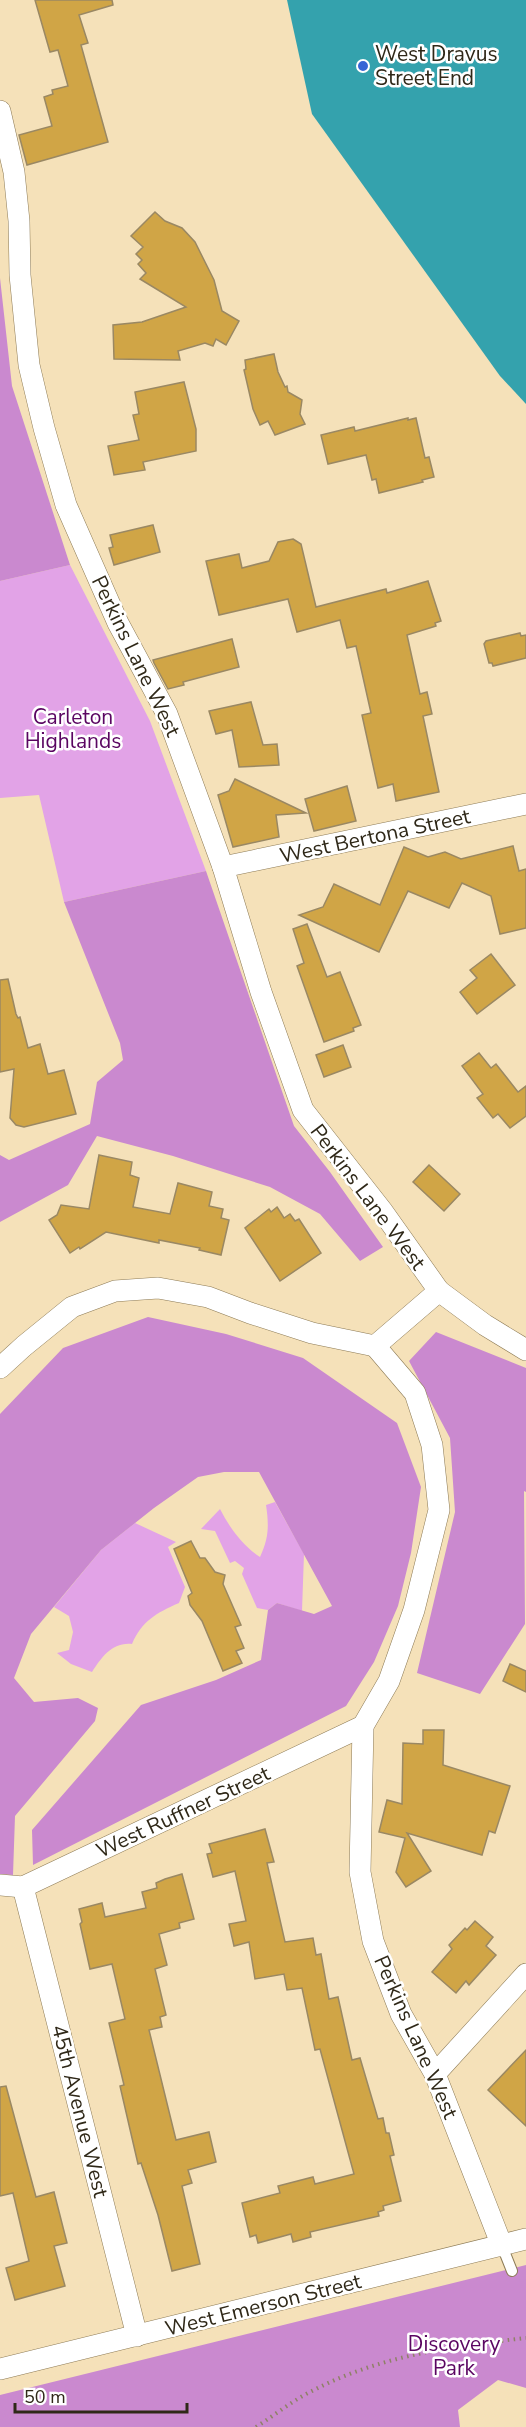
<svg xmlns="http://www.w3.org/2000/svg" width="526" height="2427" font-family="'Nunito Sans',sans-serif">
  <style>
    .green { fill: #e2a3e7 }
    .forest { fill: #ca89cf }
    .water { fill: #34a2ad }
    .building { fill: #d0a546; stroke: #9a8863; stroke-width: 1.5 }
    .lines { fill: none; stroke-linecap: round; stroke-linejoin: round }
    .lane-casing { stroke: #8d7b56; stroke-width: 12 }
    .street-casing { stroke: #8d7b56; stroke-width: 22 }
    .path { stroke: #8f8166; stroke-width: 4; stroke-dasharray: 1.5 4.5; stroke-linecap: butt }
    .lane { stroke: #fff; stroke-width: 10 }
    .street { stroke: #fff; stroke-width: 21 }
    .poi-dot { fill: #3765d5; stroke: #fff; stroke-width: 2 }
    .labels { text-anchor: middle; stroke-width: 5; stroke-linejoin: round; paint-order: stroke }
    .poi-label { font-size: 21px; fill: #2f2818; stroke: #fff; text-anchor: start }
    .street-label { font-size: 21px; fill: #2f2818; stroke: #fff }
    .park-label { font-size: 21px; fill: #5a0561; stroke: #fff }
  </style>
  <rect width="100%" height="100%" fill="#f5e1b9"/>
  <g class="green">
    <path d="M 70,565 L 150,721 L 206,871 L 64,902 L 39,795 L 0,798 L 0,581 Z"/>
    <path d="M 275,1502 L 304,1554 L 302,1611 L 277,1603 L 268,1610 L 257,1608 L 242,1574 L 244,1568 L 235,1561 L 230,1563 L 215,1531 L 201,1529 L 220,1509 C 229,1527 243,1546 260,1557 C 269,1538 269,1525 266,1505 Z"/>
    <path d="M 135,1523 L 176,1542 L 168,1547 L 185,1587 L 179,1603 C 156,1613 142,1621 132,1644 C 112,1642 102,1657 92,1672 L 71,1664 L 57,1653 L 69,1650 L 73,1632 L 69,1616 L 54,1607 L 101,1550 Z"/>
  </g>
  <g class="forest">
    <path d="M 0,278 L 12,386 L 70,565 L 0,581 Z"/>
    <path d="M 206,871 L 294,1126 L 330,1172 L 383,1247 L 360,1261 L 320,1214 L 270,1187 L 173,1156 L 97,1136 L 68,1185 L 0,1222 L 0,1155 L 9,1160 L 90,1124 L 97,1082 L 123,1060 L 120,1043 L 64,902 Z"/>
    <path d="M 148,1317 L 226,1334 L 303,1358 L 397,1423 L 421,1487 L 411,1553 L 398,1606 L 374,1662 L 346,1706 L 33,1865 L 32,1830 L 141,1705 L 216,1680 L 261,1660 L 268,1610 L 277,1603 L 314,1614 L 332,1606 L 259,1472 L 224,1472 L 198,1477 L 154,1508 L 101,1550 L 31,1634 L 14,1678 L 34,1702 L 78,1698 L 98,1708 L 95,1721 L 15,1816 L 13,1875 L 0,1874 L 0,1414 L 63,1348 Z"/>
    <path d="M 436,1332 L 526,1368 L 526,1492 L 524,1491 L 525,1624 L 480,1694 L 417,1673 L 455,1512 L 450,1438 L 409,1361 Z"/>
    <path d="M 526,2265 L 526,2388 L 498,2380 L 458,2410 L 460,2427 L 0,2427 L 0,2395 Z"/>
  </g>
  <path class="water" d="M 287,0 L 526,0 L 526,404 L 500,376 L 312,114 Z"/>
  <g class="building">
    <path d="M 35,0 L 112,0 L 113,5 L 79,15 L 88,43 L 81,45 L 108,142 L 27,165 L 19,135 L 52,126 L 44,97 L 53,94 L 52,90 L 68,86 L 58,50 L 50,52 Z"/>
    <path d="M 155,212 L 165,221 L 182,228 L 195,242 L 214,280 L 222,311 L 239,321 L 226,345 L 216,339 L 213,346 L 205,343 L 178,351 L 180,360 L 114,359 L 113,325 L 142,322 L 186,307 L 140,279 L 146,273 L 138,264 L 142,260 L 136,254 L 143,247 L 131,236 Z"/>
    <path d="M 274,354 L 278,372 L 285,387 L 287,386 L 288,392 L 302,400 L 300,414 L 305,424 L 275,435 L 268,421 L 260,425 L 253,409 L 244,370 L 246,369 L 245,360 Z"/>
    <path d="M 184,382 L 196,429 L 196,451 L 143,462 L 145,470 L 114,475 L 108,446 L 139,440 L 133,415 L 139,414 L 135,392 Z"/>
    <path d="M 408,418 L 408,420 L 416,418 L 425,458 L 429,457 L 434,477 L 422,480 L 423,482 L 379,493 L 376,479 L 372,480 L 366,455 L 328,464 L 321,435 L 354,427 L 355,431 Z"/>
    <path d="M 153,525 L 160,552 L 114,565 L 109,548 L 113,547 L 110,535 Z"/>
    <path d="M 293,539 L 301,544 L 316,607 L 386,589 L 387,593 L 428,581 L 441,621 L 435,623 L 436,626 L 407,635 L 420,694 L 427,692 L 432,714 L 423,716 L 439,792 L 396,801 L 393,784 L 378,788 L 362,715 L 371,713 L 356,646 L 347,648 L 340,620 L 297,632 L 288,599 L 219,615 L 206,561 L 239,554 L 242,568 L 269,561 L 278,542 Z"/>
    <path d="M 520,633 L 521,636 L 526,635 L 526,658 L 493,666 L 492,663 L 489,663 L 484,644 L 486,641 Z"/>
    <path d="M 232,639 L 239,667 L 183,682 L 184,685 L 168,689 L 154,663 L 153,660 Z"/>
    <path d="M 251,702 L 263,745 L 277,744 L 279,765 L 239,767 L 232,730 L 216,734 L 209,711 Z"/>
    <path d="M 235,779 L 306,813 L 276,815 L 279,837 L 233,847 L 218,795 L 229,791 Z"/>
    <path d="M 347,786 L 356,821 L 314,831 L 305,799 Z"/>
    <path d="M 513,846 L 519,871 L 526,869 L 526,928 L 500,934 L 491,896 L 462,883 L 449,908 L 408,891 L 379,952 L 299,915 L 323,907 L 334,884 L 380,905 L 404,847 L 428,857 L 445,852 L 461,859 Z"/>
    <path d="M 307,924 L 327,977 L 340,972 L 361,1025 L 353,1028 L 354,1031 L 324,1042 L 297,966 L 304,963 L 293,929 Z"/>
    <path d="M 491,954 L 515,985 L 477,1014 L 460,992 L 477,978 L 470,970 Z"/>
    <path d="M 8,979 L 16,1014 L 18,1018 L 20,1017 L 28,1048 L 40,1044 L 48,1074 L 64,1070 L 76,1114 L 24,1127 L 16,1125 L 10,1118 L 14,1069 L 0,1072 L 0,980 Z"/>
    <path d="M 343,1045 L 351,1067 L 324,1077 L 316,1055 Z"/>
    <path d="M 479,1053 L 491,1068 L 496,1064 L 518,1092 L 526,1086 L 526,1116 L 510,1128 L 498,1114 L 493,1118 L 477,1098 L 483,1094 L 462,1066 Z"/>
    <path d="M 99,1155 L 132,1162 L 130,1175 L 139,1178 L 133,1207 L 170,1214 L 178,1183 L 212,1192 L 209,1206 L 223,1209 L 221,1218 L 229,1220 L 221,1255 L 199,1250 L 200,1248 L 159,1240 L 159,1243 L 106,1232 L 80,1249 L 79,1247 L 70,1253 L 49,1220 L 57,1215 L 61,1205 L 89,1209 Z"/>
    <path d="M 429,1165 L 460,1194 L 444,1211 L 413,1182 Z"/>
    <path d="M 277,1207 L 284,1218 L 290,1214 L 295,1221 L 299,1219 L 321,1253 L 280,1281 L 245,1228 L 269,1209 L 271,1212 Z"/>
    <path d="M 191,1541 L 200,1558 L 205,1558 L 215,1572 L 225,1575 L 223,1584 L 241,1625 L 235,1627 L 244,1648 L 236,1651 L 242,1663 L 223,1671 L 202,1621 L 190,1605 L 188,1596 L 192,1593 L 174,1549 Z"/>
    <path d="M 510,1664 L 526,1671 L 526,1692 L 503,1681 Z"/>
    <path d="M 423,1730 L 444,1730 L 443,1765 L 510,1786 L 495,1833 L 489,1831 L 482,1855 L 407,1833 L 431,1871 L 406,1887 L 396,1872 L 405,1838 L 379,1832 L 387,1800 L 402,1804 L 403,1743 L 423,1744 Z"/>
    <path d="M 265,1829 L 274,1862 L 267,1863 L 285,1942 L 313,1938 L 316,1955 L 321,1954 L 329,1999 L 338,1997 L 352,2060 L 360,2058 L 378,2119 L 383,2118 L 386,2133 L 389,2133 L 394,2155 L 390,2156 L 401,2201 L 383,2206 L 384,2210 L 378,2212 L 379,2216 L 310,2232 L 311,2237 L 293,2242 L 291,2234 L 258,2243 L 256,2235 L 250,2237 L 242,2203 L 280,2193 L 278,2186 L 313,2177 L 315,2184 L 354,2174 L 320,2049 L 315,2050 L 302,1988 L 287,1990 L 284,1974 L 255,1979 L 249,1942 L 234,1946 L 229,1924 L 246,1921 L 235,1871 L 213,1877 L 207,1854 L 212,1853 L 209,1844 Z"/>
    <path d="M 182,1874 L 194,1919 L 179,1923 L 180,1928 L 159,1934 L 167,1965 L 155,1969 L 166,2015 L 160,2017 L 162,2027 L 149,2030 L 176,2140 L 209,2132 L 216,2162 L 188,2170 L 192,2183 L 182,2186 L 200,2264 L 172,2271 L 158,2215 L 141,2163 L 138,2164 L 120,2086 L 124,2085 L 109,2023 L 125,2019 L 112,1964 L 90,1969 L 80,1924 L 82,1922 L 79,1909 L 102,1903 L 105,1917 L 146,1908 L 142,1892 L 157,1888 L 156,1883 L 165,1879 Z"/>
    <path d="M 475,1921 L 493,1937 L 486,1946 L 496,1955 L 469,1985 L 466,1981 L 456,1993 L 432,1972 L 452,1949 L 449,1945 L 465,1928 L 467,1930 Z"/>
    <path d="M 526,2050 L 526,2126 L 488,2090 Z"/>
    <path d="M 6,2086 L 36,2197 L 54,2192 L 67,2243 L 54,2246 L 65,2286 L 15,2300 L 6,2268 L 29,2261 L 13,2193 L 0,2196 L 0,2087 Z"/>
  </g>
  <g class="lines">
    <g class="lane-casing">
      <path id="lane" d="M 502,2246 L 512,2271"/>
    </g>
    <g class="street-casing">
      <g id="street">
        <path d="M 0,111 L 14,172 L 19,221 L 20,275 L 29,365 L 44,428 L 66,505 L 118,623 L 167,714 L 223,867 L 261,992 L 303,1110 L 383,1212 L 439,1291 L 375,1346"/>
        <path d="M 223,867 L 526,804"/>
        <path d="M 439,1291 L 485,1325 L 526,1350"/>
        <path d="M 375,1346 L 415,1393 L 432,1445 L 439,1510 L 414,1610 L 389,1681 L 363,1726 L 360,1872 L 373,1941 L 401,2014 L 435,2074 L 502,2246"/>
        <path d="M 0,1368 L 24,1346 L 72,1307 L 115,1291 L 158,1288 L 208,1297 L 250,1313 L 312,1333 L 375,1346"/>
        <path d="M 0,1885 L 23,1887 L 363,1726"/>
        <path d="M 23,1887 L 137,2336"/>
        <path d="M 435,2074 L 526,1974"/>
        <path d="M 0,2369 L 526,2239"/>
      </g>
    </g>
    <path class="path" d="M 256,2427 C 275,2415 293,2400 314,2390 C 379,2356 453,2346 526,2338"/>
    <use href="#lane" class="lane"/>
    <use href="#street" class="street"/>
  </g>
  <circle class="poi-dot" cx="363" cy="66" r="6"/>
  <g class="labels">
    <g class="poi-label">
      <text x="375" y="61">West Dravus<tspan x="375" dy="24">Street End</tspan></text>
    </g>
    <g class="street-label">
      <text transform="translate(136 656) rotate(64)" y="7">Perkins Lane West</text>
      <text transform="translate(375 836) rotate(-12)" y="7">West Bertona Street</text>
      <text transform="translate(368 1197) rotate(53)" y="7">Perkins Lane West</text>
      <text transform="translate(183 1812) rotate(-25)" y="7">West Ruffner Street</text>
      <text transform="translate(416 2037) rotate(66)" y="7">Perkins Lane West</text>
      <text transform="translate(80 2111) rotate(76)" y="7">45th Avenue West</text>
      <text transform="translate(263 2305) rotate(-14)" y="7">West Emerson Street</text>
    </g>
    <g class="park-label">
      <text x="73" y="724">Carleton<tspan x="73" dy="24">Highlands</tspan></text>
      <text x="454" y="2351">Discovery<tspan x="454" dy="24">Park</tspan></text>
    </g>
  </g>
  <path d="M15 2403v9h172v-9" fill="none" stroke="#2f2818" stroke-width="3"/>
  <text x="24" y="2403" font-size="18" fill="#2f2818" stroke="#ffffff" stroke-width="4.5" paint-order="stroke">50 m</text>
</svg>
